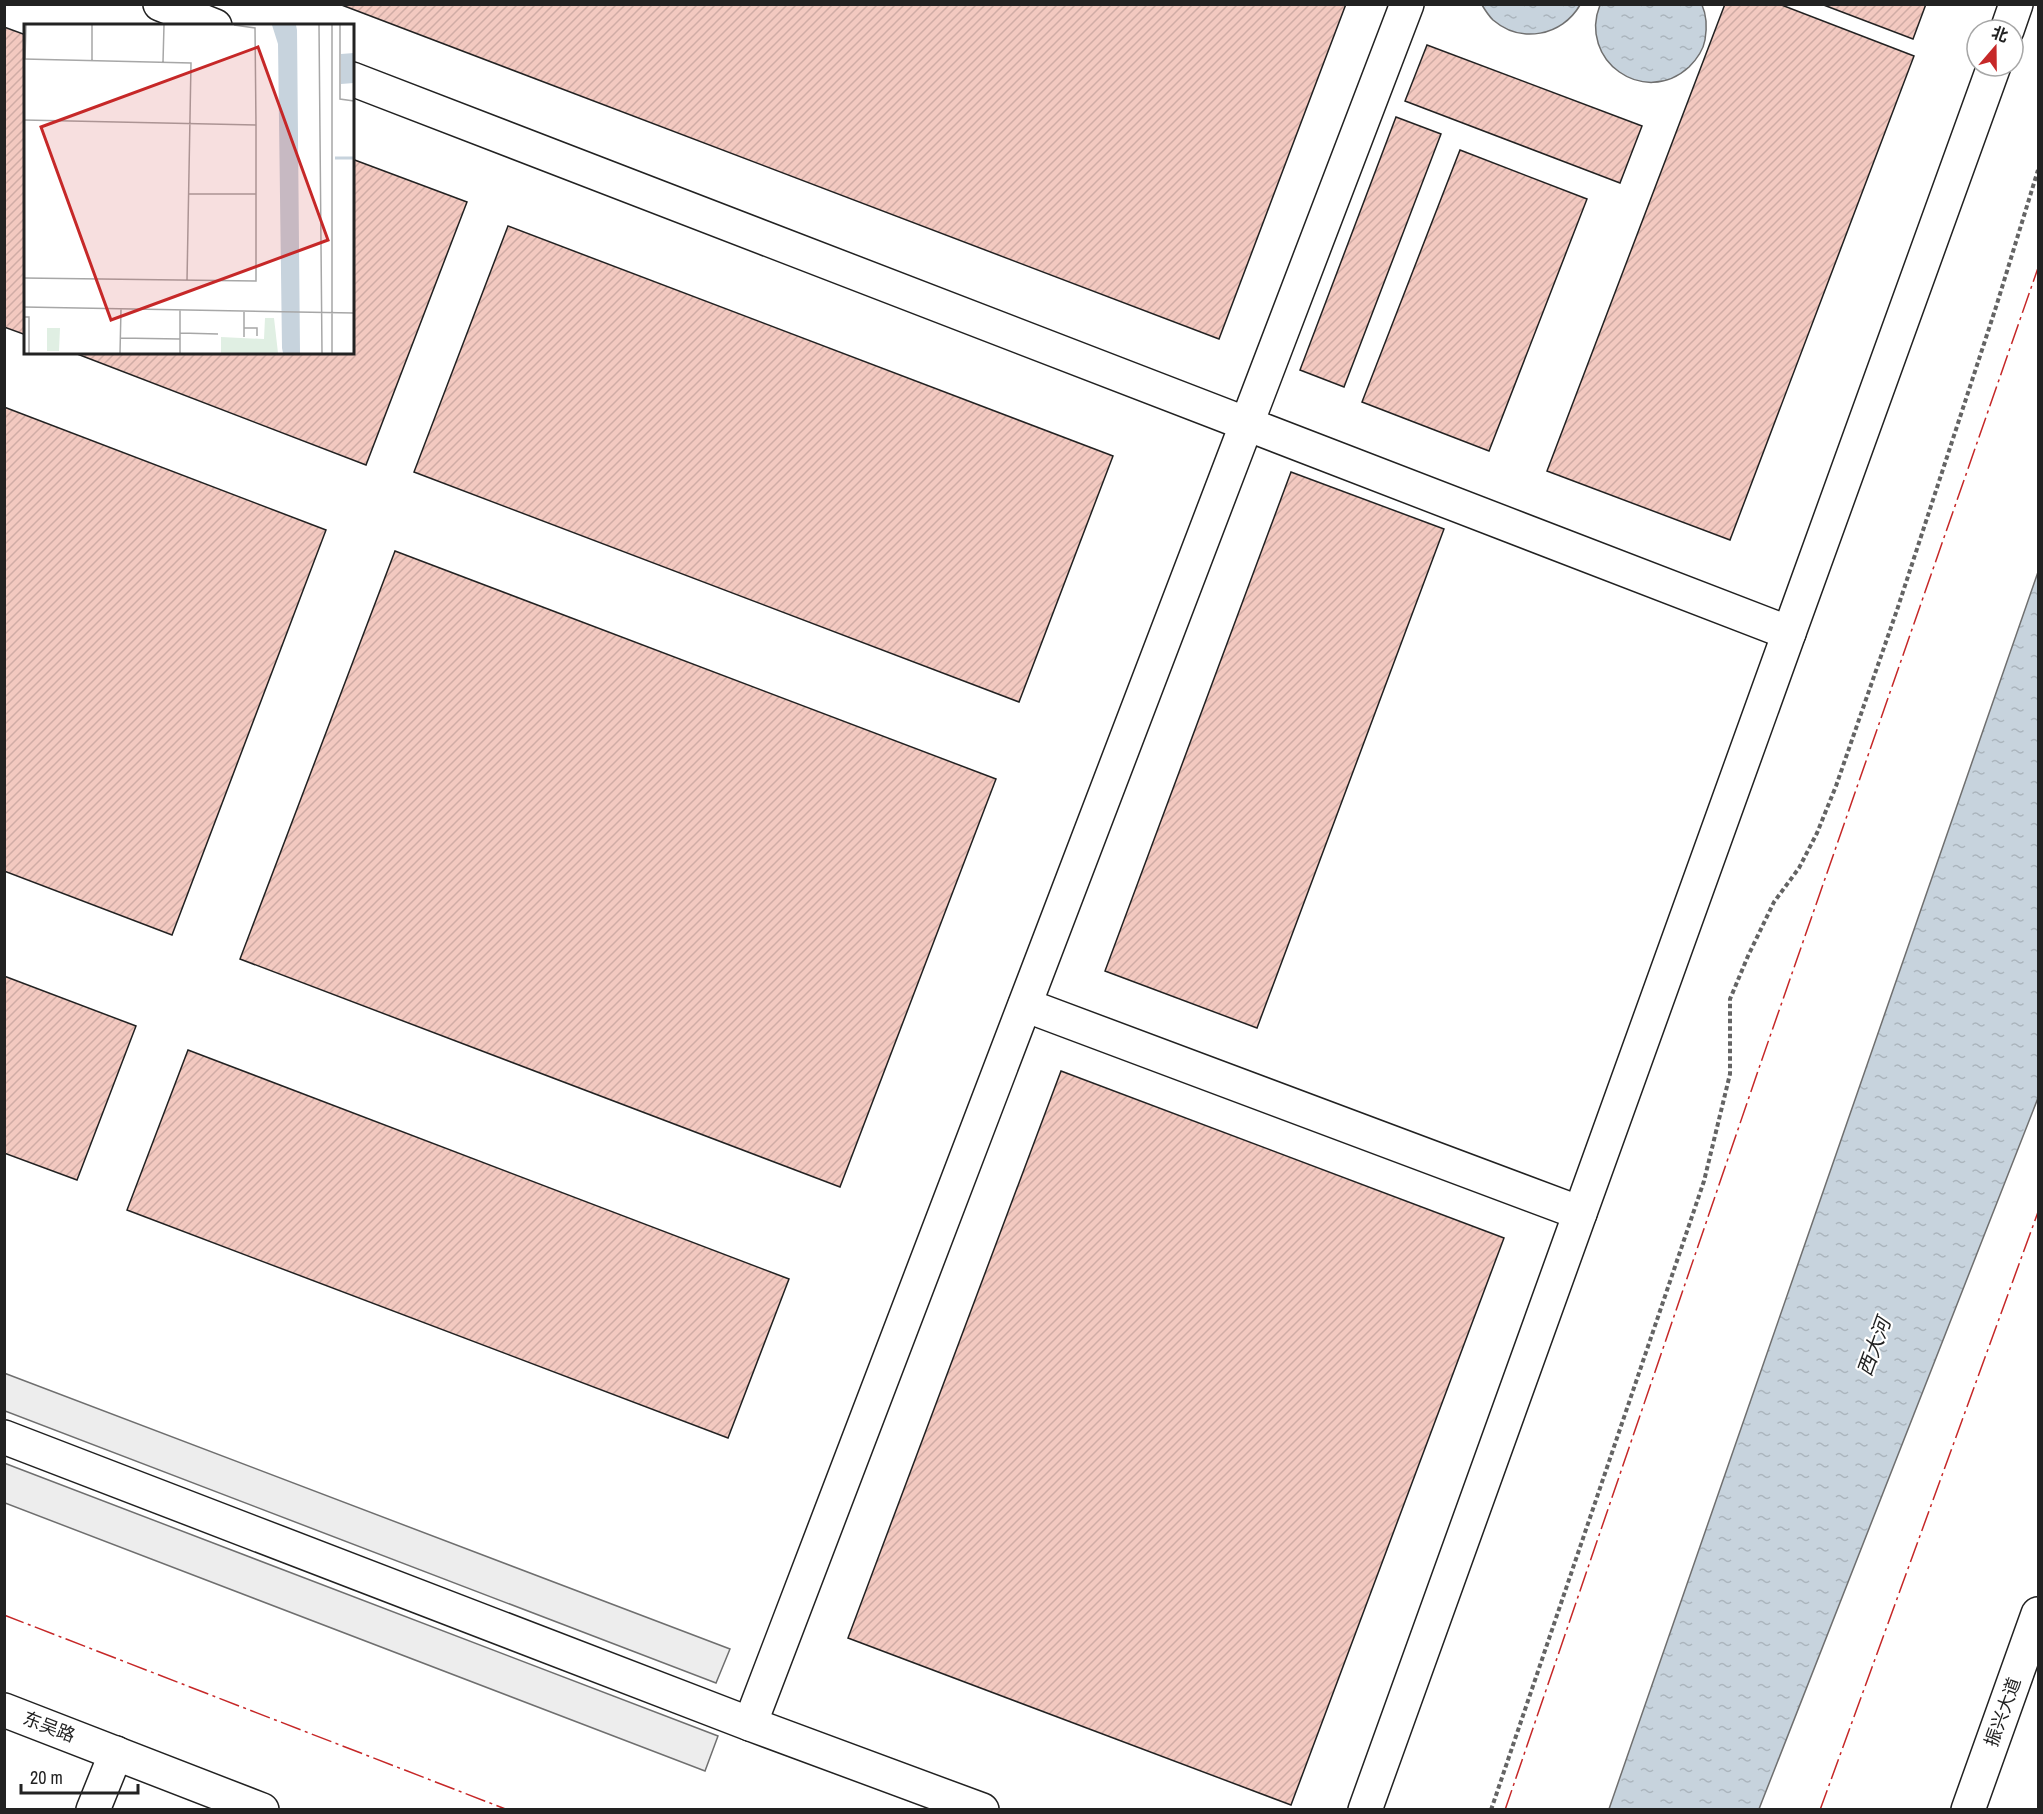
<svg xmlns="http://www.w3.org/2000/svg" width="2043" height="1814" font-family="'Archivo Narrow','Noto Sans SC',sans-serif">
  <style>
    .parking { fill: #ededed; stroke: #6f6f6f; stroke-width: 1.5 }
    .water { fill: url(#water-ripples); stroke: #6f6f6f; stroke-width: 1.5 }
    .building { fill: url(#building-hatch); stroke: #222; stroke-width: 1.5 }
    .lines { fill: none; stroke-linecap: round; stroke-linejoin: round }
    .minor-casing { stroke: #222; stroke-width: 36 }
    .major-casing { stroke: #222; stroke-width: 36 }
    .path { stroke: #646464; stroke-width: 4; stroke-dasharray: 4.5 3; stroke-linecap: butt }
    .minor { stroke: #fff; stroke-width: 33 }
    .major { stroke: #fff; stroke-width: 33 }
    .power { stroke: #c62828; stroke-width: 1.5; stroke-dasharray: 21 4.5 3 4.5; stroke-linecap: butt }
    .labels { text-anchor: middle; stroke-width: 4.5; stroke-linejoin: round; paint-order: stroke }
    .street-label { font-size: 18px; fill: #222; stroke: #fff }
    .water-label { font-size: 20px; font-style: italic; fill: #222; stroke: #fff }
    .inset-river { fill: none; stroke: #c7d3dd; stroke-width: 3 }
    .inset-road { fill: none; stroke: #a7a7a7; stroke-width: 1.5 }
    .view { fill: #c62828; fill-opacity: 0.15; stroke: #c62828; stroke-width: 3 }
    .inset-edge { fill: none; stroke: #222; stroke-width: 3 }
  </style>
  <defs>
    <pattern id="water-ripples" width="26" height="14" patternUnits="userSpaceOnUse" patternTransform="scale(1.5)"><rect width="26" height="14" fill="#c7d3dd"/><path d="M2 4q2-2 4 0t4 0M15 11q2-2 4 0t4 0" fill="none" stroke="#abb5bd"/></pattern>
    <pattern id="building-hatch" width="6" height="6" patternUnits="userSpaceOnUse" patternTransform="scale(1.5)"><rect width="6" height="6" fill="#f3c9c0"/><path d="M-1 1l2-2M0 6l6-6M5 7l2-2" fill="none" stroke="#d0aca5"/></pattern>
  </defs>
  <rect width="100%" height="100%" fill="#fff"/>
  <g class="parking">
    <path d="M 4,1373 L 730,1649 L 716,1683 L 5,1411 Z"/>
    <path d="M 4,1463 L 718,1736 L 705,1771 L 5,1503 Z"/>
  </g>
  <g class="water">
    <path d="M 1482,5 L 1580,5 C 1562,36 1521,44 1493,20 C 1489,16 1485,10 1482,5 Z"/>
    <path d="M 1600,5 L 1702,5 C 1707,16 1707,28 1705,40 C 1703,51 1696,60 1689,67 C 1644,108 1578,60 1600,5 Z"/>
    <path d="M 2038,572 L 2038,1098 L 1759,1809 L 1609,1809 Z"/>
  </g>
  <g class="building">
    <path d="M 339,4 L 1346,4 L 1219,339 Z"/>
    <path d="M 1725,4 L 1779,4 L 1914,56 L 1730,540 L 1547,471 Z"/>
    <path d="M 1821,4 L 1926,4 L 1913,39 Z"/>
    <path d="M 4,27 L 26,35 L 26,335 L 4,327 Z"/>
    <path d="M 1427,45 L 1642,126 L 1620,183 L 1405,101 Z"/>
    <path d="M 1396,117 L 1441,134 L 1344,387 L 1300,370 Z"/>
    <path d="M 1460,150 L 1587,199 L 1489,451 L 1362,402 Z"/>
    <path d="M 352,159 L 467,202 L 366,465 L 72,352 L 352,352 Z"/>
    <path d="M 508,226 L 1113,456 L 1019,702 L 414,472 Z"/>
    <path d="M 4,407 L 326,530 L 172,935 L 4,871 Z"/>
    <path d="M 1291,472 L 1444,529 L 1257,1028 L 1105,971 Z"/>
    <path d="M 395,551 L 996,779 L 840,1187 L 240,959 Z"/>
    <path d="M 4,976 L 136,1026 L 77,1180 L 4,1153 Z"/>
    <path d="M 188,1050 L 789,1279 L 728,1438 L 127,1210 Z"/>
    <path d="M 1061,1071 L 1504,1238 L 1291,1805 L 848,1638 Z"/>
  </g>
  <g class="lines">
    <g class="minor-casing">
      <g id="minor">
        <path d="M 160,4 L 215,26"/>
        <path d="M 2007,30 L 2016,4"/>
        <path d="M 352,79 L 1789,633 L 1365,1810"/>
        <path d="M 1789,633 L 1994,66"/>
        <path d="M 1025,1005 L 1580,1213"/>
        <path d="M 4,1437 L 750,1724 L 982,1810"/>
        <path d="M 4,1710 L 262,1810"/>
        <path d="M 750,1724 L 1407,4"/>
        <path d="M 93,1810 L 116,1753"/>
      </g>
    </g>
    <g class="major-casing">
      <path id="major" d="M 1968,1810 L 2038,1614"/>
    </g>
    <path class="path" d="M 1491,1810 L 1704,1181 L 1730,1074 L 1730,999 L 1748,956 L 1774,902 L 1799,868 L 1817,833 L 1836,786 L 1897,610 L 1996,307 L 2038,170"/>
    <use href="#minor" class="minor"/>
    <use href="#major" class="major"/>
    <g class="power">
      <path d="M 4,1615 L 508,1810"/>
      <path d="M 1505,1810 L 1759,1068 L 2038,268"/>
      <path d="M 1820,1810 L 2038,1212"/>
    </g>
  </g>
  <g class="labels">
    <g class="street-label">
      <text transform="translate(2003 1712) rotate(-70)" y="6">振兴大道</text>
      <text transform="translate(49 1727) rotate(21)" y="6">东吴路</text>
    </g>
    <g class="water-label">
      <text transform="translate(1874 1347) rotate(-70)" y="7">西大河</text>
    </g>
  </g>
  <g transform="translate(24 24)">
    <rect width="330" height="330" fill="#fff"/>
    <path d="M 241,294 L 250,294 L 254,329 L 197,329 L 197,313 L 240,315 Z" fill="#e0efe3"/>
    <path d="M 23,304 L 36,304 L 35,327 L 23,327 Z" fill="#e0efe3"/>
    <path d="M 248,1 L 272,1 L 273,6 L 276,329 L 259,329 L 258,324 L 254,20 ZM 330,29 L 330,59 L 317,60 L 317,30 Z" fill="#c7d3dd"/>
    <path class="inset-river" d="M 311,134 L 330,134"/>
    <path class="inset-road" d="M 210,1 L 231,4 L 232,101M 295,1 L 298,329M 316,1 L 316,75 L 330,77M 0,35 L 167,39 L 163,257M 1,35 L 2,1M 68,37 L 68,1M 139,38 L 140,1M 0,96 L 232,101 L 232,257 L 0,254M 165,170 L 232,170M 0,283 L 330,289M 0,293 L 5,293 L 5,329M 220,304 L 233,304 L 233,312M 156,309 L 194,310M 220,313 L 220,287M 96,314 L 156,315M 96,329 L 97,285M 156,329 L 156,286M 308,329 L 308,1"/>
    <path class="view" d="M 234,23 L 304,216 L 87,296 L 17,103 Z"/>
    <rect width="330" height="330" class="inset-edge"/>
  </g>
  <rect width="2043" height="1814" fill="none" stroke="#222222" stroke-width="12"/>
  <g transform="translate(1995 48) rotate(20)"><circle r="28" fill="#ffffff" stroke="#a7a7a7" stroke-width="1.5"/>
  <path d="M0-4.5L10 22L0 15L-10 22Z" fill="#c62828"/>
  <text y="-9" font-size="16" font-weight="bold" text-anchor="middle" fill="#222222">北</text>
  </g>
  <path d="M21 1784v9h117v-9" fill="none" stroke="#222222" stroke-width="3"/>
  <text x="30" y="1784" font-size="18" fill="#222222" stroke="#ffffff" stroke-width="4.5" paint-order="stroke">20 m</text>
</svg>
